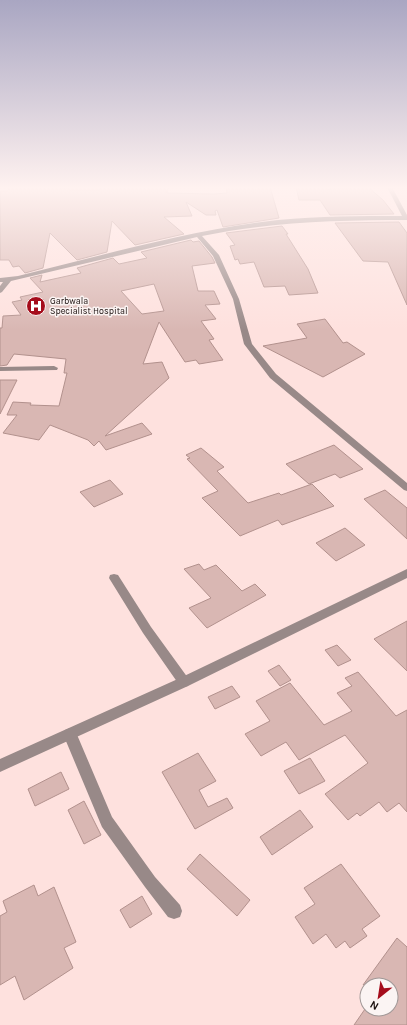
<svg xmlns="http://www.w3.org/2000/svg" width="407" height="1025" font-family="Karla,sans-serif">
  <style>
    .building { fill: #d9b7b3; stroke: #b2918d; fill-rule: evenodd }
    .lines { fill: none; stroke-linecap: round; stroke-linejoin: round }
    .minor { fill: #988988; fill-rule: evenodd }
    .tertiary { fill: #988988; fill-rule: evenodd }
    .labels { text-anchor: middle; stroke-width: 3; stroke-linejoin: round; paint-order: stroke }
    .far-poi-label { font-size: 9px; fill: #190e0c; stroke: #fbf4f3; text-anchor: start }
  </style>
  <rect width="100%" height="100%" fill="#fee1de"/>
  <g class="building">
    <path d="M 11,187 L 65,188 L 70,189 L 69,190 L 99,190 L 100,187 L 168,187 L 167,193 L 214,194 L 227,193 L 226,187 L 270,187 L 279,218 L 223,227 L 217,210 L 215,211 L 216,215 L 206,215 L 186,202 L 192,216 L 164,217 L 184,234 L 135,245 L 112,221 L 107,252 L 77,260 L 50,233 L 43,268 L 25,273 L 19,266 L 13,267 L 9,260 L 0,260 L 0,191 L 7,191 Z"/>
    <path d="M 296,187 L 326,187 L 328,189 L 368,187 L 383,200 L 394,214 L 330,215 L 320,200 L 299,200 Z"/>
    <path d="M 399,222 L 407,233 L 407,305 L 388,262 L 363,261 L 335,223 Z"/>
    <path d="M 282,226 L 288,234 L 286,234 L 308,269 L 318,293 L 289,295 L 285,286 L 264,287 L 254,262 L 240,264 L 238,259 L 235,260 L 230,246 L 235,245 L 226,233 Z"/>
    <path d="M 191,240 L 193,242 L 199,241 L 212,257 L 215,263 L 192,266 L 198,291 L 214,291 L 220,304 L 205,305 L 216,319 L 201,321 L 214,339 L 209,340 L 223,360 L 199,364 L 196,360 L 185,362 L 159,322 L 143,364 L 162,362 L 169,378 L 105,436 L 142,423 L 152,434 L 106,450 L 99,441 L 94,446 L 88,440 L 50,425 L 39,440 L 3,433 L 17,415 L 7,415 L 13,402 L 31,403 L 30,405 L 59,406 L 67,373 L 64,373 L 66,359 L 14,354 L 7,365 L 0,366 L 0,328 L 2,328 L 3,316 L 21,315 L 12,302 L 22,300 L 20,297 L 43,292 L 30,278 L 42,275 L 40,282 L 81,273 L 77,268 L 113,258 L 119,264 L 147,258 L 141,252 ZM 154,284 L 164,311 L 142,314 L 121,291 Z"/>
    <path d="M 325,319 L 343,343 L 347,342 L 365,354 L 323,377 L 263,346 L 307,338 L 297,324 Z"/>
    <path d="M 0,380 L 17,380 L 0,414 Z"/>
    <path d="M 334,445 L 363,469 L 340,478 L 335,474 L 309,484 L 286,464 Z"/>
    <path d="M 201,448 L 224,467 L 217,471 L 248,503 L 279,493 L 281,495 L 312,484 L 334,506 L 282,525 L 278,520 L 240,536 L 202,498 L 218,491 L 187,459 L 190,458 L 186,455 Z"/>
    <path d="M 110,480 L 123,494 L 94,507 L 80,492 Z"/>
    <path d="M 385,490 L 407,508 L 407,539 L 364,499 Z"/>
    <path d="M 345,528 L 365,545 L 336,561 L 316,543 Z"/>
    <path d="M 199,564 L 204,570 L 216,565 L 242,591 L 255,584 L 266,595 L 207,628 L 189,608 L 211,598 L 184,569 Z"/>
    <path d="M 407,621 L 407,671 L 374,639 Z"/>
    <path d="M 337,645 L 351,660 L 338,666 L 325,650 Z"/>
    <path d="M 279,665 L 291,680 L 280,686 L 268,671 Z"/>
    <path d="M 358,672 L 396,716 L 407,710 L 407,812 L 399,803 L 387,812 L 379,802 L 360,816 L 357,813 L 348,820 L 325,794 L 368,763 L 345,735 L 299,760 L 286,742 L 261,756 L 245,734 L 270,721 L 256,701 L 290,683 L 324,725 L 352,711 L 337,693 L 352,686 L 345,678 Z"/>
    <path d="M 232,686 L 240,697 L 215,709 L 208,697 Z"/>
    <path d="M 198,753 L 216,781 L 199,790 L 208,807 L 227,798 L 233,808 L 195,829 L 162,772 Z"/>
    <path d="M 310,758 L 325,781 L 299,794 L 284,771 Z"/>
    <path d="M 61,772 L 69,789 L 35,806 L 28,789 Z"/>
    <path d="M 84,801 L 101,835 L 84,844 L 68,810 Z"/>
    <path d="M 300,810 L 313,827 L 272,855 L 260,837 Z"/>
    <path d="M 200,854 L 250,900 L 237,916 L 187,869 Z"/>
    <path d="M 341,864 L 380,916 L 362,929 L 367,936 L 350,948 L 345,941 L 336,948 L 326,934 L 313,944 L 295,917 L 315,904 L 304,888 Z"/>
    <path d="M 34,885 L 38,896 L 54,887 L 76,942 L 64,948 L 73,968 L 24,1000 L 15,976 L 0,985 L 0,916 L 7,912 L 3,901 Z"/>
    <path d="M 142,896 L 152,914 L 130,928 L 120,910 Z"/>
    <path d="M 397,938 L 407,947 L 407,1025 L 354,1025 L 365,1009 L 391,1009 L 391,985 L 363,985 Z"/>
  </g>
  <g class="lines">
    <g class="minor">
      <path d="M 387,187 L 392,187 L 407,215 L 407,220 C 338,220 270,222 202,236 L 219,255 L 239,299 L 252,344 L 276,374 L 407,483 L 407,491 L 404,490 L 270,378 L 244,344 L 233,299 L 213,256 L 197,237 L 11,281 L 2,292 L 0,293 L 0,286 L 3,282 L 0,282 L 0,278 L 18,276 C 104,255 190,230 278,220 C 319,216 361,216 402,216 Z"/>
      <path d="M 54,366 L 58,368 L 57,370 L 0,371 L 0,367 Z"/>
      <path d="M 114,574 L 118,575 L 151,627 L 188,678 L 190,682 L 188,686 L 184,687 L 180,686 L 143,633 L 109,578 L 110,575 Z"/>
      <path d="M 70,728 L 75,730 L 112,817 L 155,877 L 180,905 L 182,911 L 180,917 L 174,919 L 168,917 L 145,887 L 102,827 L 63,734 L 65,730 Z"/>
    </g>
    <path class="tertiary" d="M 407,569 L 407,578 L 188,686 L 0,772 L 0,759 L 180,678 Z"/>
  </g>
  <linearGradient id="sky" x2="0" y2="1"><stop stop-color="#a9a6c2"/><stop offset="0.57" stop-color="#fff2f0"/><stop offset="1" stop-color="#fff2f0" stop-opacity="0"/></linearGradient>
  <rect width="407" height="330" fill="url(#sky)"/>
  <defs>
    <g id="hospital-disc" transform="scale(1)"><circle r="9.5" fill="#a50c1b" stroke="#fbf4f3"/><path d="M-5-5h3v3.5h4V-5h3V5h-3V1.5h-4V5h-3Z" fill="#fff"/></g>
  </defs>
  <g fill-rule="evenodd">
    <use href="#hospital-disc" x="36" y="306"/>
  </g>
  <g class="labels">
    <g class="far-poi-label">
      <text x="50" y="304">Garbwala<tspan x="50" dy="10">Specialist Hospital</tspan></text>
    </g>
  </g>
  <g transform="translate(379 997) rotate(210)"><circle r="19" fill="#fbf4f3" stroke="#a19897"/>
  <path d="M0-3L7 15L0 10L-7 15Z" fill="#a50c1b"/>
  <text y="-6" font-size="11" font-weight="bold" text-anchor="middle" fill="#190e0c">N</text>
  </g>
</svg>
